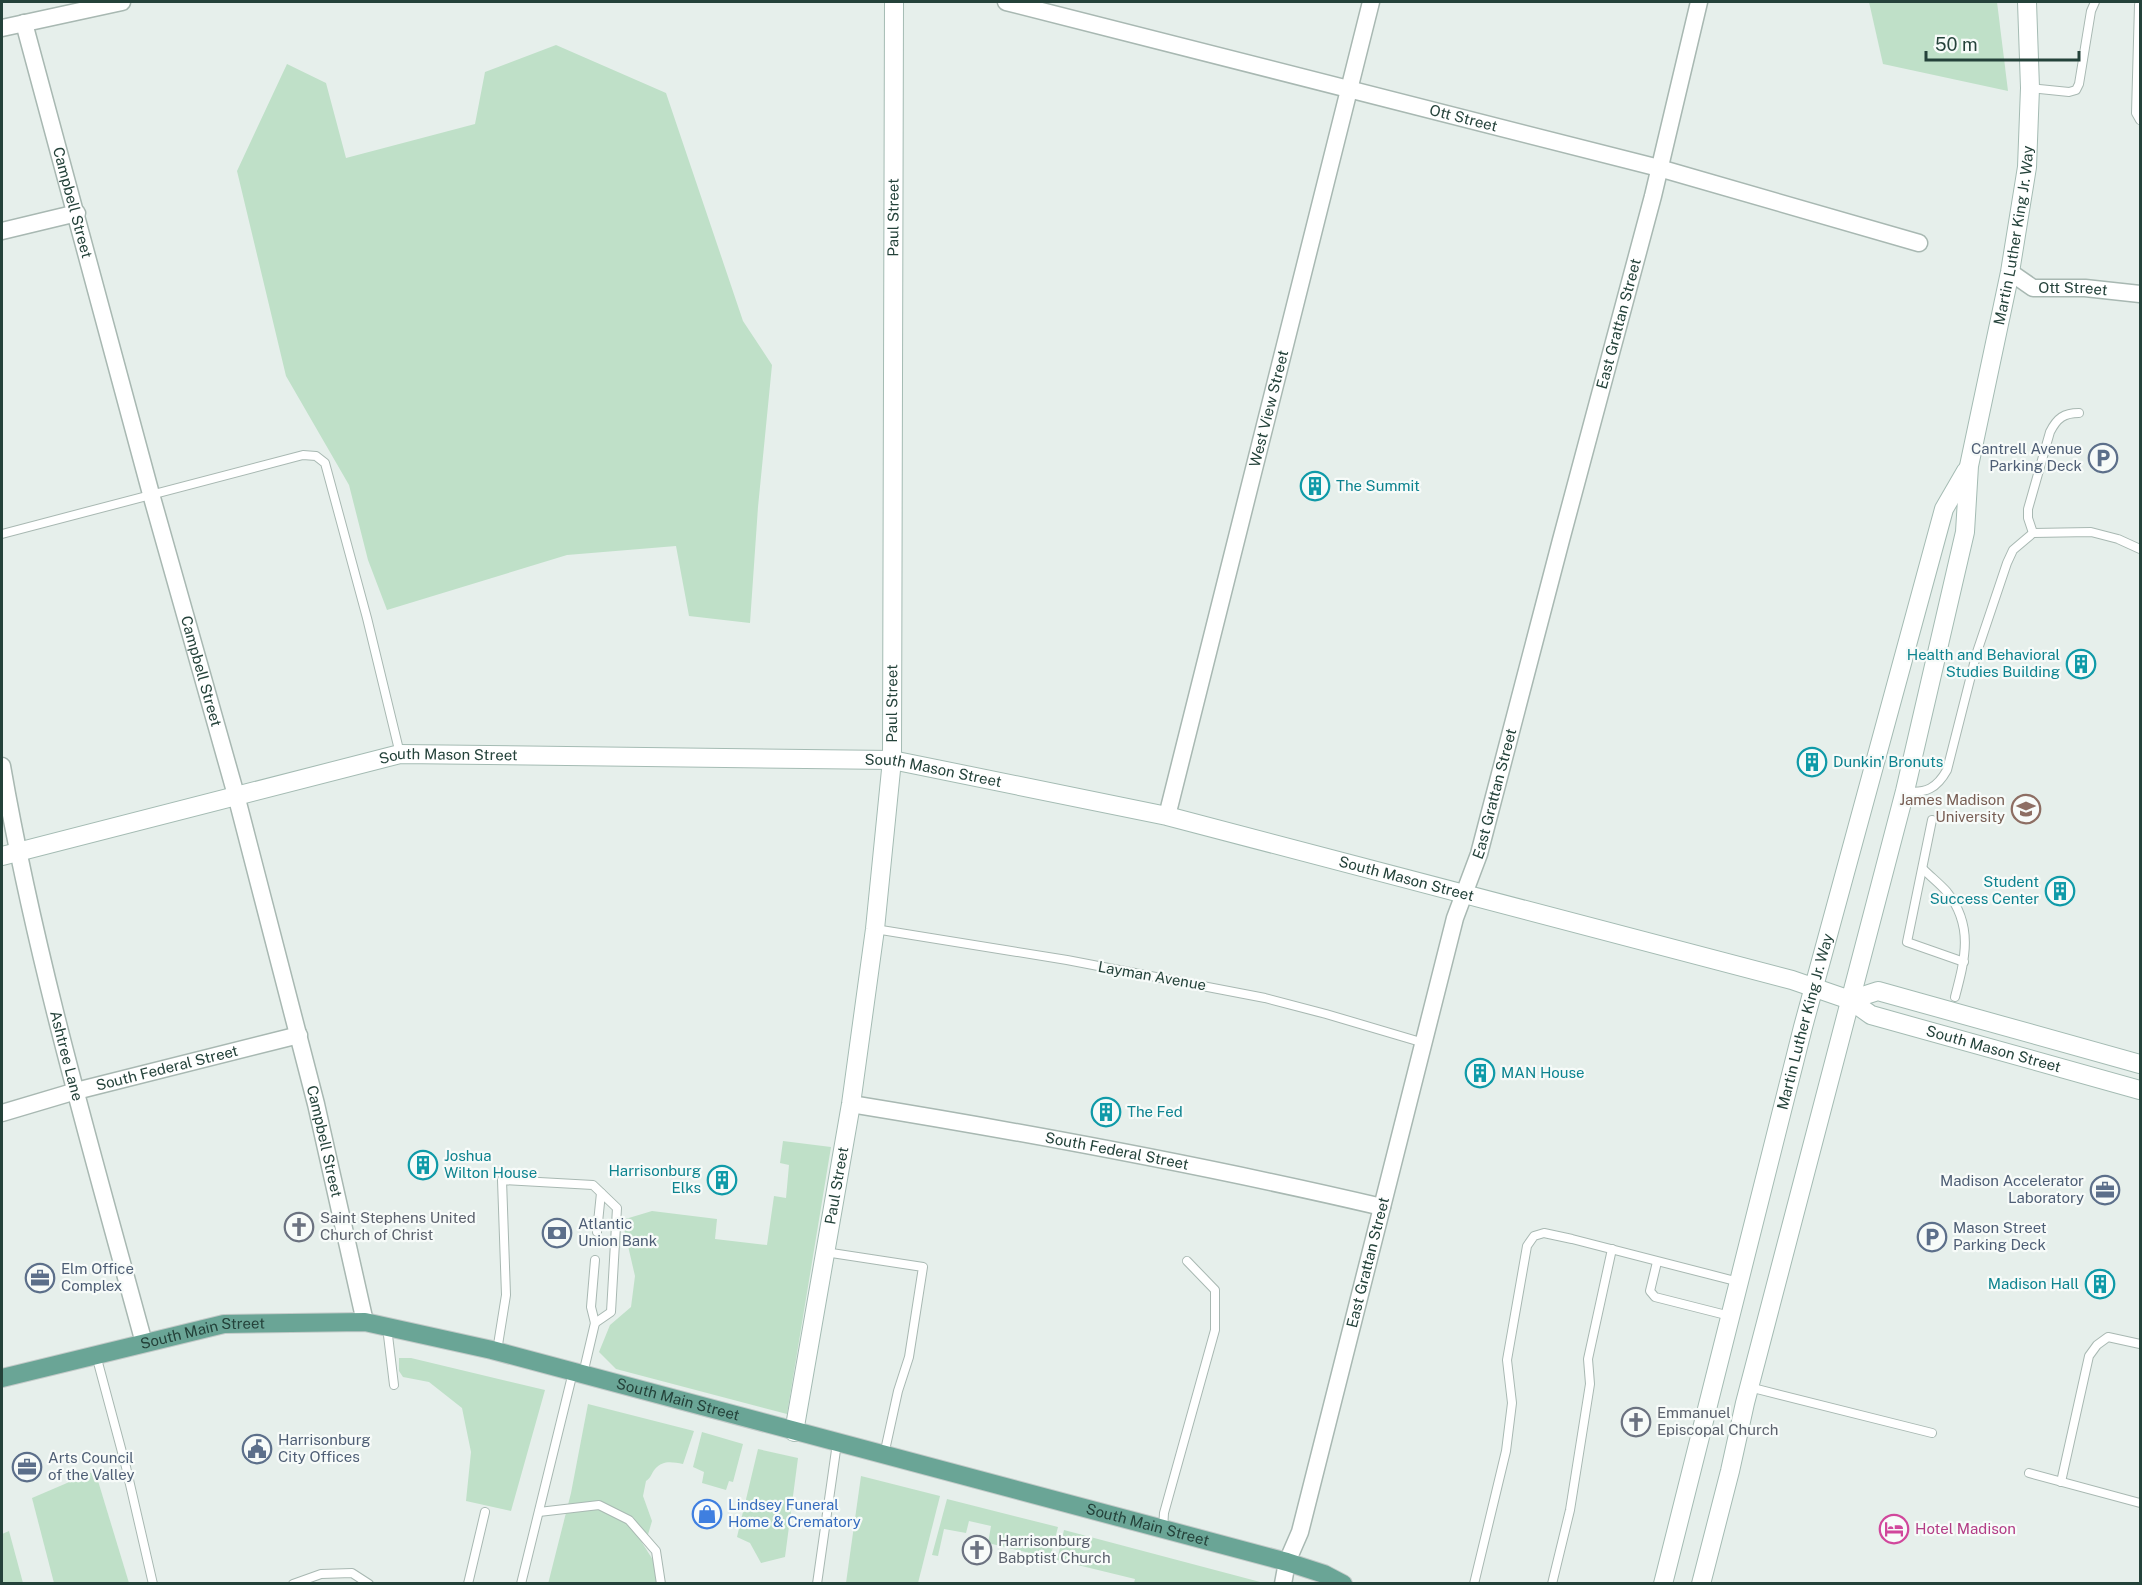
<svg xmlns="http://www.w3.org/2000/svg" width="2142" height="1585" font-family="'Public Sans',sans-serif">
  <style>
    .green { fill: #bfe0c8 }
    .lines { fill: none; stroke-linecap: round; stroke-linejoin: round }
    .lane-casing { stroke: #a8b8b2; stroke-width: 10 }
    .street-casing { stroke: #a8b8b2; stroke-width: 19 }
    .secondary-casing { stroke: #a4bbb3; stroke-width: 20 }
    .primary-casing { stroke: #c2cac8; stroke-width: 20 }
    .lane { stroke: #fff; stroke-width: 8 }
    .street { stroke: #fff; stroke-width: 16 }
    .secondary { stroke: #fff; stroke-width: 18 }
    .primary { stroke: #6aa596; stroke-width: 18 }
    .labels { text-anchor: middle; stroke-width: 4.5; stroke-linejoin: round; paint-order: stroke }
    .street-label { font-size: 15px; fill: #24423a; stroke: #f7fbf9 }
    .service-label { font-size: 15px; fill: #4e5e75; stroke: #f7fbf9; text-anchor: start }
    .culture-label { font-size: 15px; fill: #0d838f; stroke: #f7fbf9; text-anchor: start }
    .education-label { font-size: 15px; fill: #785e54; stroke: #f7fbf9; text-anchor: end }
    .worship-label { font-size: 15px; fill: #5b616d; stroke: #f7fbf9; text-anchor: start }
    .shop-label { font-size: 15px; fill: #366cbe; stroke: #f7fbf9; text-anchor: start }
    .hotel-label { font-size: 15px; fill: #b23c85; stroke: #f7fbf9; text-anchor: start }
  </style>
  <rect width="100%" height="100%" fill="#e6efeb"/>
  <g class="green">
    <path d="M 1869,2 L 1997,2 L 2008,91 L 1883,64 Z"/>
    <path d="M 556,45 L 666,93 L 743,321 L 772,365 L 758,507 L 750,623 L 689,616 L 676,546 L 567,555 L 387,610 L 368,560 L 349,485 L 286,376 L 237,171 L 287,64 L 326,83 L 346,158 L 475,124 L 485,72 Z"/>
    <path d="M 783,1141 L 831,1147 L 787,1414 L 616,1369 L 599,1352 L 610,1325 L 631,1307 L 635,1276 L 622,1220 L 652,1211 L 717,1219 L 715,1239 L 767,1245 L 774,1196 L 786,1198 L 789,1165 L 780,1163 Z"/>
    <path d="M 399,1358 L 411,1358 L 545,1390 L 511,1511 L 466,1501 L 471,1452 L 462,1408 L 429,1382 L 403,1377 L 399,1371 Z"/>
    <path d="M 588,1404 L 694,1431 L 683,1464 C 672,1462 663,1460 655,1469 C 651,1474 651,1478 646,1481 L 643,1496 L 652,1521 L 647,1538 L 641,1541 L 658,1568 L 656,1583 L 548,1584 L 571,1493 Z"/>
    <path d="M 702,1432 L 743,1444 L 733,1482 L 729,1481 L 726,1490 L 702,1483 L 704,1472 L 693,1467 Z"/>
    <path d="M 758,1449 L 798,1458 L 785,1557 L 761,1563 L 750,1543 L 737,1537 Z"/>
    <path d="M 95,1471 L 129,1583 L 54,1583 L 32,1498 Z"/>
    <path d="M 861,1476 L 940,1496 L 918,1583 L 846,1583 Z"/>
    <path d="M 947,1499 L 1058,1527 L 1050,1558 L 988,1543 L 991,1526 L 969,1521 L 966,1533 L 944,1529 L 938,1556 L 932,1555 Z"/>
    <path d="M 1064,1530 L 1264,1583 L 1134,1583 L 1135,1579 L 1057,1560 Z"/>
    <path d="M 9,1531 L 23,1583 L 2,1583 L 2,1534 Z"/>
  </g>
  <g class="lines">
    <g class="lane-casing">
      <g id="lane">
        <path d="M 2139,5 L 2136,113 L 2140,120"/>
        <path d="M 2030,88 L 2069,92 L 2076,90 L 2079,84 L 2091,11 L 2095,2"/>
        <path d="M 2033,533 L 2028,518 L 2028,509 L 2050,432 C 2057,418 2064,413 2079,413"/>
        <path d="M 2,534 L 303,455 L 316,456 L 325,463 L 367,618 L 400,754"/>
        <path d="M 1905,791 C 1926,794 1937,788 1947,770 L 1977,652 L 2007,563 L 2013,550 L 2033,533 L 2091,532 L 2118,539 L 2140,549"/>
        <path d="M 1932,820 L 1907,942 L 1964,962"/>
        <path d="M 1923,869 C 1931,877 1940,884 1947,892 C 1974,926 1965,959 1955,997"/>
        <path d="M 875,929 L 1067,960 L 1265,998 L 1326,1014 L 1424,1043"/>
        <path d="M 597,1232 L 601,1193"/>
        <path d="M 825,1252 L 923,1267 L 909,1357 L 898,1391 L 884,1455"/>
        <path d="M 1657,1262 L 1650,1291 L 1655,1297 L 1730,1316"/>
        <path d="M 387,1327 L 394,1385"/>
        <path d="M 497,1351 L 506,1295 L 502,1180 L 593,1185 L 617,1208 L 611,1312 L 595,1323"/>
        <path d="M 96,1355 L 126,1467 L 153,1584"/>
        <path d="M 583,1374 L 595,1323 L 591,1307 L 595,1260"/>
        <path d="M 1749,1387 L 1932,1433"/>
        <path d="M 2029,1473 L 2140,1503"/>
        <path d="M 2061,1482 L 2089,1356 L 2097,1345 L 2108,1337 L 2140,1344"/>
        <path d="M 539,1512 L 599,1505 L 629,1520 L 656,1551 L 661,1584"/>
        <path d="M 1163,1529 L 1164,1513 L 1215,1330 L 1215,1290 L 1187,1261"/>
        <path d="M 293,1584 L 321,1574 L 352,1573 L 369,1584"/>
        <path d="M 468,1584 L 485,1512"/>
        <path d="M 521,1584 L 573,1372"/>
        <path d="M 817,1584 L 837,1443"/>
        <path d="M 1474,1584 L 1506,1451 L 1512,1403 L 1507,1360 L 1527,1246 L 1534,1236 L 1544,1233 L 1572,1239 L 1739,1282"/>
        <path d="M 1552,1584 L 1570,1510 L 1590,1384 L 1588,1359 L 1612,1249"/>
      </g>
    </g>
    <g class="street-casing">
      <g id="street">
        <path id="s1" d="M 1006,2 L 1659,168 L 1919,243"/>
        <path id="s2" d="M 24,23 L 151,494 L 236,795 L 316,1104 L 365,1322"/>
        <path d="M 2,28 L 122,2"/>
        <path d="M 2,231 L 77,213"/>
        <path id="s3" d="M 2010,272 L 2033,288 L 2085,288 L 2140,294"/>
        <path id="s4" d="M 2,766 C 36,961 92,1152 144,1343"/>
        <path id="s5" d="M 1167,816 L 1371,2"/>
        <path id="s6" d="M 851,1104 C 1029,1133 1207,1166 1382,1207"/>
        <path id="s7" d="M 2,1113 L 76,1091 L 299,1035"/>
        <path id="s8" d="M 1283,1584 L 1287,1562 L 1300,1532 L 1455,918 L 1479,854 L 1561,540 L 1653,196 L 1699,2"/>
      </g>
    </g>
    <g class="secondary-casing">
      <g id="secondary">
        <path id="s9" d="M 2,856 L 400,754 L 892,760 L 1167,816 L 1792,980 L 1850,1000 L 1871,1015 L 2140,1090"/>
        <path d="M 1850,1000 L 1878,991 L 2140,1064"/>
        <path id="s10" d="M 794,1432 L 851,1104 L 875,929 L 892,760 L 894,2"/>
        <path id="s11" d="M 1663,1584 L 1803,1027 L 1944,509 L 1966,471"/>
        <path id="s12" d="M 1701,1584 L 1730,1471 L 1745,1403 L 1905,791 L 1965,532 L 1969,466 L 2010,272 L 2027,167 L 2030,88 L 2027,2"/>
      </g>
    </g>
    <g class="primary-casing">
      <g id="primary">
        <path id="s13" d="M 2,1378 L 224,1324 L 365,1322 L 492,1350 L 1287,1562 L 1324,1574 L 1343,1584"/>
      </g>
    </g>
    <use href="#lane" class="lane"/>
    <use href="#street" class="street"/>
    <use href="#secondary" class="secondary"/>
    <use href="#primary" class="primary"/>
  </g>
  <defs>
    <g id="parking-ring" transform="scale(1.5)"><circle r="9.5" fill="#f7fbf9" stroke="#5c6f8a" stroke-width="1.5"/><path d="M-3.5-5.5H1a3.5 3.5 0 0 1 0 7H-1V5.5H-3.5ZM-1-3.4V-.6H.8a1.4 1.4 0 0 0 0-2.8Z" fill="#5c6f8a"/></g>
    <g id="building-ring" transform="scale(1.5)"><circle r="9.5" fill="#f7fbf9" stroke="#0f9aa8" stroke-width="1.5"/><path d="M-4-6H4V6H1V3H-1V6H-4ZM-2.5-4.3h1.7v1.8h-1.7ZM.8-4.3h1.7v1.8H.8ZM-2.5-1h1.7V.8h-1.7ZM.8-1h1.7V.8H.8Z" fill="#0f9aa8"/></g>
    <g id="university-ring" transform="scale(1.5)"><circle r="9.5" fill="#f7fbf9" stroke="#8d6e63" stroke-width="1.5"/><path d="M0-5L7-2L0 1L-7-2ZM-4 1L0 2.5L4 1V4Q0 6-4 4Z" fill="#8d6e63"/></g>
    <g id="office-ring" transform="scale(1.5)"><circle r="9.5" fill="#f7fbf9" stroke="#5c6f8a" stroke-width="1.5"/><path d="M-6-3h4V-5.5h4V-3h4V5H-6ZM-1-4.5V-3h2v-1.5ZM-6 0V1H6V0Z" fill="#5c6f8a"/></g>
    <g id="church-ring" transform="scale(1.5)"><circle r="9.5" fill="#f7fbf9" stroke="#6b7280" stroke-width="1.5"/><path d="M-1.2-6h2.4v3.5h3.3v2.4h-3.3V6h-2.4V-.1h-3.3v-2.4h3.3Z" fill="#6b7280"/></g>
    <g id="bank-ring" transform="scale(1.5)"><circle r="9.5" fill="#f7fbf9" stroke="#5c6f8a" stroke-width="1.5"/><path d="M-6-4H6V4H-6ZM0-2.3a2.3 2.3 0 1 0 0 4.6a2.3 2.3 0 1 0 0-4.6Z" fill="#5c6f8a"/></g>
    <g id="civic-ring" transform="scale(1.5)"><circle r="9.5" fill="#f7fbf9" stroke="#5c6f8a" stroke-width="1.5"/><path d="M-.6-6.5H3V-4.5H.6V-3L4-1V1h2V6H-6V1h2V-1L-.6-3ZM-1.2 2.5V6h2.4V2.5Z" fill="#5c6f8a"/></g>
    <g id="shop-ring" transform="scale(1.5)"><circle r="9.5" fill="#f7fbf9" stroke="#3f7fe0" stroke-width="1.5"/><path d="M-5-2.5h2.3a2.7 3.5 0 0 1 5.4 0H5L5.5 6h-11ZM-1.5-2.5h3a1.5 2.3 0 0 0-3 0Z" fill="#3f7fe0"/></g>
    <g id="hotel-ring" transform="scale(1.5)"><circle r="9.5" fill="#f7fbf9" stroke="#d1479c" stroke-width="1.5"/><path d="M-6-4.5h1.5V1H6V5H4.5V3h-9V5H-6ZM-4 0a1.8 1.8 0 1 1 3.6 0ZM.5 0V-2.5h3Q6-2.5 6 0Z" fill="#d1479c"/></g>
  </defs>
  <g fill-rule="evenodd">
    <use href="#parking-ring" x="2103" y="458"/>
    <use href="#building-ring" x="1315" y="486"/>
    <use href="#building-ring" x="2081" y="664"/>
    <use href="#building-ring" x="1812" y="762"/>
    <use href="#university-ring" x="2026" y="809"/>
    <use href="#building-ring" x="2060" y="891"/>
    <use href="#building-ring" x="1480" y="1073"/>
    <use href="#building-ring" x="1106" y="1112"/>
    <use href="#building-ring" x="423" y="1165"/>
    <use href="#building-ring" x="722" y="1180"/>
    <use href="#office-ring" x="2105" y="1190"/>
    <use href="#church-ring" x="299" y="1227"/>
    <use href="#bank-ring" x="557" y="1233"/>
    <use href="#parking-ring" x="1932" y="1237"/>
    <use href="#office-ring" x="40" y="1278"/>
    <use href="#building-ring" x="2100" y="1284"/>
    <use href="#church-ring" x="1636" y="1422"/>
    <use href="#civic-ring" x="257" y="1449"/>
    <use href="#office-ring" x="27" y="1467"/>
    <use href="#shop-ring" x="707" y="1514"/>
    <use href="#hotel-ring" x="1894" y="1529"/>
    <use href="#church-ring" x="977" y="1550"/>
  </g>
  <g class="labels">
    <g class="street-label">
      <text dy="5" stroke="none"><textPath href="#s1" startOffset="472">Ott Street</textPath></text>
      <text dy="5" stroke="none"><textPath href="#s2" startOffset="186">Campbell Street</textPath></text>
      <text dy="5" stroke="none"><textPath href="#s10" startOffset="1222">Paul Street</textPath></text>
      <text dy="5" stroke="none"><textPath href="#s12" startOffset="1386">Martin Luther King Jr. Way</textPath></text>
      <text dy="5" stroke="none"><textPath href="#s3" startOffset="68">Ott Street</textPath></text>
      <text dy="5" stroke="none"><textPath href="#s8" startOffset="1305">East Grattan Street</textPath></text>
      <text dy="5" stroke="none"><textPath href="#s5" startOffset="420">West View Street</textPath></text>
      <text dy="5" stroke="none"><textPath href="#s2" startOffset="672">Campbell Street</textPath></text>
      <text dy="5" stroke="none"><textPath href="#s10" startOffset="736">Paul Street</textPath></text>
      <text dy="5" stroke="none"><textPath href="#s9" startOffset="459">South Mason Street</textPath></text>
      <text dy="5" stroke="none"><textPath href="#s9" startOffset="945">South Mason Street</textPath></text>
      <text dy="5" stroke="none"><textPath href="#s8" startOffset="819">East Grattan Street</textPath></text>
      <text dy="5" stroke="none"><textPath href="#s9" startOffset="1431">South Mason Street</textPath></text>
      <text transform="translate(1152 976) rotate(10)" y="5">Layman Avenue</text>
      <text dy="5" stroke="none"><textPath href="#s11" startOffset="580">Martin Luther King Jr. Way</textPath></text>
      <text dy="5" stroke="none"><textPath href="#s9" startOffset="2044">South Mason Street</textPath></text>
      <text dy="5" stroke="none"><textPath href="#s4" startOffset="297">Ashtree Lane</textPath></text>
      <text dy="5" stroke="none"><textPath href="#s7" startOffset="171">South Federal Street</textPath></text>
      <text dy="5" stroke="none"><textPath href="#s2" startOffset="1158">Campbell Street</textPath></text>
      <text dy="5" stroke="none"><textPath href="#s6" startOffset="270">South Federal Street</textPath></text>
      <text dy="5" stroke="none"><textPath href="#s10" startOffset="250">Paul Street</textPath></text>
      <text dy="5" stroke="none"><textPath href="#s8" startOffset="333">East Grattan Street</textPath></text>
      <text dy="5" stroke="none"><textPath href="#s13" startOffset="206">South Main Street</textPath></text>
      <text dy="5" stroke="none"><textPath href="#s13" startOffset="692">South Main Street</textPath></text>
      <text dy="5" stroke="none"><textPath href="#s13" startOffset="1178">South Main Street</textPath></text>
    </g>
    <g class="service-label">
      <text x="2082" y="454" text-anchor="end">Cantrell Avenue<tspan x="2082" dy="17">Parking Deck</tspan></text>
      <text x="2084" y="1186" text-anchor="end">Madison Accelerator<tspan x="2084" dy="17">Laboratory</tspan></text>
      <text x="578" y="1229">Atlantic<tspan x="578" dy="17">Union Bank</tspan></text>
      <text x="1953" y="1233">Mason Street<tspan x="1953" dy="17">Parking Deck</tspan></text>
      <text x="61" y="1274">Elm Office<tspan x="61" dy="17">Complex</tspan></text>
      <text x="278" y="1445">Harrisonburg<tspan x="278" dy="17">City Offices</tspan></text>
      <text x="48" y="1463">Arts Council<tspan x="48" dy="17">of the Valley</tspan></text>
    </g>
    <g class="culture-label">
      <text x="1336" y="491">The Summit</text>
      <text x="2060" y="660" text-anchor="end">Health and Behavioral<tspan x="2060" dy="17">Studies Building</tspan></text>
      <text x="1833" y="767">Dunkin' Bronuts</text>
      <text x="2039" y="887" text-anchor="end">Student<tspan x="2039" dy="17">Success Center</tspan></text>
      <text x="1501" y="1078">MAN House</text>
      <text x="1127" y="1117">The Fed</text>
      <text x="444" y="1161">Joshua<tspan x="444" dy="17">Wilton House</tspan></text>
      <text x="701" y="1176" text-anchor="end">Harrisonburg<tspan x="701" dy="17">Elks</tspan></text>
      <text x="2079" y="1289" text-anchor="end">Madison Hall</text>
    </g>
    <g class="education-label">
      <text x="2005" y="805">James Madison<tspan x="2005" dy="17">University</tspan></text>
    </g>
    <g class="worship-label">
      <text x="320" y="1223">Saint Stephens United<tspan x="320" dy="17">Church of Christ</tspan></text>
      <text x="1657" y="1418">Emmanuel<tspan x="1657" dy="17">Episcopal Church</tspan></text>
      <text x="998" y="1546">Harrisonburg<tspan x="998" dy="17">Babptist Church</tspan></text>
    </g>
    <g class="shop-label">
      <text x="728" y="1510">Lindsey Funeral<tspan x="728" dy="17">Home &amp; Crematory</tspan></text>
    </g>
    <g class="hotel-label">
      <text x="1915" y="1534">Hotel Madison</text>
    </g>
  </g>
  <rect width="2142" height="1585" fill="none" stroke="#24423a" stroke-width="6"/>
  <path d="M1926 51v9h153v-9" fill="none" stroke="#24423a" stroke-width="3"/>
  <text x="1935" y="51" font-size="18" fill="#24423a" stroke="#f7fbf9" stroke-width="4.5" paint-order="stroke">50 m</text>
</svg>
